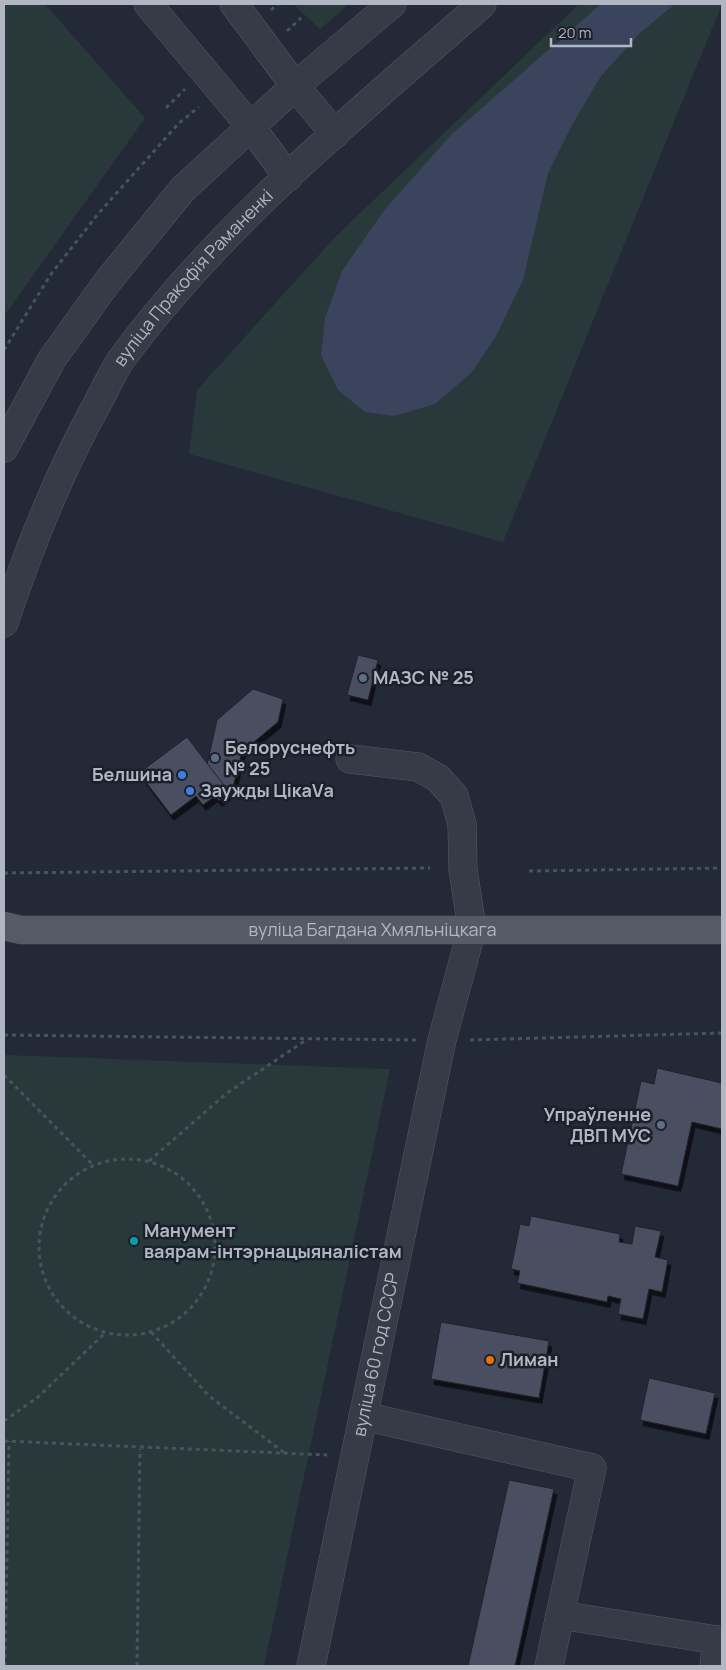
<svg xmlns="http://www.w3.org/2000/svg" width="726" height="1670" font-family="Manrope,sans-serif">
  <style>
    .green { fill: #29393b }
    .water { fill: #3a445d }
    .building { fill: #4a5060; stroke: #1e222e; filter: url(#shadow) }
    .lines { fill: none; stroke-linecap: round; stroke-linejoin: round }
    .minor-casing { stroke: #545965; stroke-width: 29 }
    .major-casing { stroke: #404450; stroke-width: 29 }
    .path { stroke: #475459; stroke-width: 3; stroke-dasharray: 4 4; stroke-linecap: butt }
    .minor { stroke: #373b47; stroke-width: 28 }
    .major { stroke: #555a67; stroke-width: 28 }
    .service-dot { fill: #5c6f8a; stroke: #1c202b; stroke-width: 2 }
    .shop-dot { fill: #3f7fe0; stroke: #1c202b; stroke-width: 2 }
    .culture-dot { fill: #0f9aa8; stroke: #1c202b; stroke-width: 2 }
    .food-dot { fill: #e8710a; stroke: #1c202b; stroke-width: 2 }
    .labels { text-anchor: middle; stroke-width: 5; stroke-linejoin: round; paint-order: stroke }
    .street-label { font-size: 18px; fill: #b1b6c3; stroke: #1c202b }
    .poi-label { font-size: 18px; font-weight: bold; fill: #b1b6c3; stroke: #1c202b; text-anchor: start }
  </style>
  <defs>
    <filter id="shadow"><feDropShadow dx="3" dy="5.5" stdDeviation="0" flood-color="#0009"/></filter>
  </defs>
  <rect width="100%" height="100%" fill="#232936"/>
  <g class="green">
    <path d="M 4,4 L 45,4 L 145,118 L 4,316 Z"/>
    <path d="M 293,4 L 349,4 L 320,29 Z"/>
    <path d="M 579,4 L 722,4 L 503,542 L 189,454 L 197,390 L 336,236 Z"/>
    <path d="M 4,1055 L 390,1069 L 264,1666 L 4,1666 Z"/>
  </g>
  <path class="water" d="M 601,4 L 675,4 L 640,33 L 601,76 L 572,125 L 548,173 L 523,280 L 496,336 L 472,372 L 435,404 L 394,416 L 365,412 L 338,390 L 321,355 L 325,318 L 342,271 L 386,208 L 452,134 Z"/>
  <g class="building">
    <path d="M 358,655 L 378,660 L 368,700 L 347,695 Z"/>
    <path d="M 253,689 L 283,699 L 278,722 L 242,752 L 232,791 L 219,801 L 203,783 L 217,720 Z"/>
    <path d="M 187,737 L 226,788 L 203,805 L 196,796 L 171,815 L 139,773 Z"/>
    <path d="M 657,1068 L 722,1083 L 722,1129 L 692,1122 L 678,1186 L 621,1174 L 641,1081 L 654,1084 Z"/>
    <path d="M 531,1216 L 620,1234 L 619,1242 L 632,1244 L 635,1226 L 661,1231 L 655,1257 L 668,1260 L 662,1292 L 649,1289 L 643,1319 L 618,1314 L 621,1299 L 608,1296 L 607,1302 L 517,1283 L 520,1271 L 511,1269 L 520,1224 L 529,1226 Z"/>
    <path d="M 441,1322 L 549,1341 L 539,1398 L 431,1379 Z"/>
    <path d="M 649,1378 L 715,1393 L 706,1434 L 640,1420 Z"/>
    <path d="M 509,1480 L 554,1489 L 515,1666 L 468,1666 Z"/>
  </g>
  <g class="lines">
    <g class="minor-casing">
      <g id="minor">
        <path d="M 148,4 L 251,127 L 288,177"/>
        <path d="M 234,4 L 295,86 L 335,134"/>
        <path d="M 4,448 L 52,359 L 108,281 L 183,189 L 295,86 L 392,4"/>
        <path id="s1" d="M 4,623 C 29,548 57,476 96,406 C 105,390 112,372 123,357 C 223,222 357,114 482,4"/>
        <path d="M 363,1416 L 592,1468 L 560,1615"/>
        <path id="s2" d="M 311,1666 L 442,1040 L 472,929 L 463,869 L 462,824 L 454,796 L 438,778 L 418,767 L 350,759"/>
        <path d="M 549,1666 L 560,1615 L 717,1640"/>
        <path d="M 714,1666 L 717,1640 L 722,1641"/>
      </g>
    </g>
    <g class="major-casing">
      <g id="major">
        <path id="s3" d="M 4,926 L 21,930 L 722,930"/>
      </g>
    </g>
    <g class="path">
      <path d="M 271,10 L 278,4"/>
      <path d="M 287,31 L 301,18"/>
      <path d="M 166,108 L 185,89"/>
      <path d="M 4,350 L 51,274 L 98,214 L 179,123 L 199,107"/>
      <path d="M 529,871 L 722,868"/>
      <path d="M 4,873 L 430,868"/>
      <path d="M 4,1035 L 416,1040"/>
      <path d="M 470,1040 L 722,1033"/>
      <path d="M 4,1075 L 94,1166"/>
      <circle cx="127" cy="1247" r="88"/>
      <path d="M 149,1161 L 227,1093 L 306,1040"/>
      <path d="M 151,1332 L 209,1396 L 286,1454"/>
      <path d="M 4,1421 L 38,1397 L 105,1333"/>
      <path d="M 4,1441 L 327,1455"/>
      <path d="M 5,1666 L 9,1441"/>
      <path d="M 137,1666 L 140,1449"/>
    </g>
    <use href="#minor" class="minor"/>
    <use href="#major" class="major"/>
  </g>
  <g class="service-dot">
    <circle cx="363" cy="678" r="5"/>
    <circle cx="215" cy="758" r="5"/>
    <circle cx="661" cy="1125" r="5"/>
  </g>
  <g class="shop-dot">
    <circle cx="182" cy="775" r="5"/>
    <circle cx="190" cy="791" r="5"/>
  </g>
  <circle class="culture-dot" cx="134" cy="1241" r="5"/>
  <circle class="food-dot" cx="490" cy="1360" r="5"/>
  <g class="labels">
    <g class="street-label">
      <text dy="6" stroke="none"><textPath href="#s1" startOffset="398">вуліца Пракофія Раманенкі</textPath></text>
      <text dy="6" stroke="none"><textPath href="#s3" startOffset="369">вуліца Багдана Хмяльніцкага</textPath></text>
      <text dy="6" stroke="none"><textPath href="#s2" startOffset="318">вуліца 60 год СССР</textPath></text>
    </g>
    <g class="poi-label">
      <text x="373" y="684">МАЗС № 25</text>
      <text x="225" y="754">Белоруснефть<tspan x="225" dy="21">№ 25</tspan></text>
      <text x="172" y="781" text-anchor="end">Белшина</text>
      <text x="200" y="797">Заужды ЦікаVа</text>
      <text x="651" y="1121" text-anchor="end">Упраўленне<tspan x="651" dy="21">ДВП МУС</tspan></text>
      <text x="144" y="1237">Манумент<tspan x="144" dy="21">ваярам-інтэрнацыяналістам</tspan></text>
      <text x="500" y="1366">Лиман</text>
    </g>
  </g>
  <rect width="726" height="1670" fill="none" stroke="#b1b6c3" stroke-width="10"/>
  <path d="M551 38v8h80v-8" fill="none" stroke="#b1b6c3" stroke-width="2.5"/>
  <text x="558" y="38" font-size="15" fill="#b1b6c3" stroke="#1c202b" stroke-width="4" paint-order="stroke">20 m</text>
</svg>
